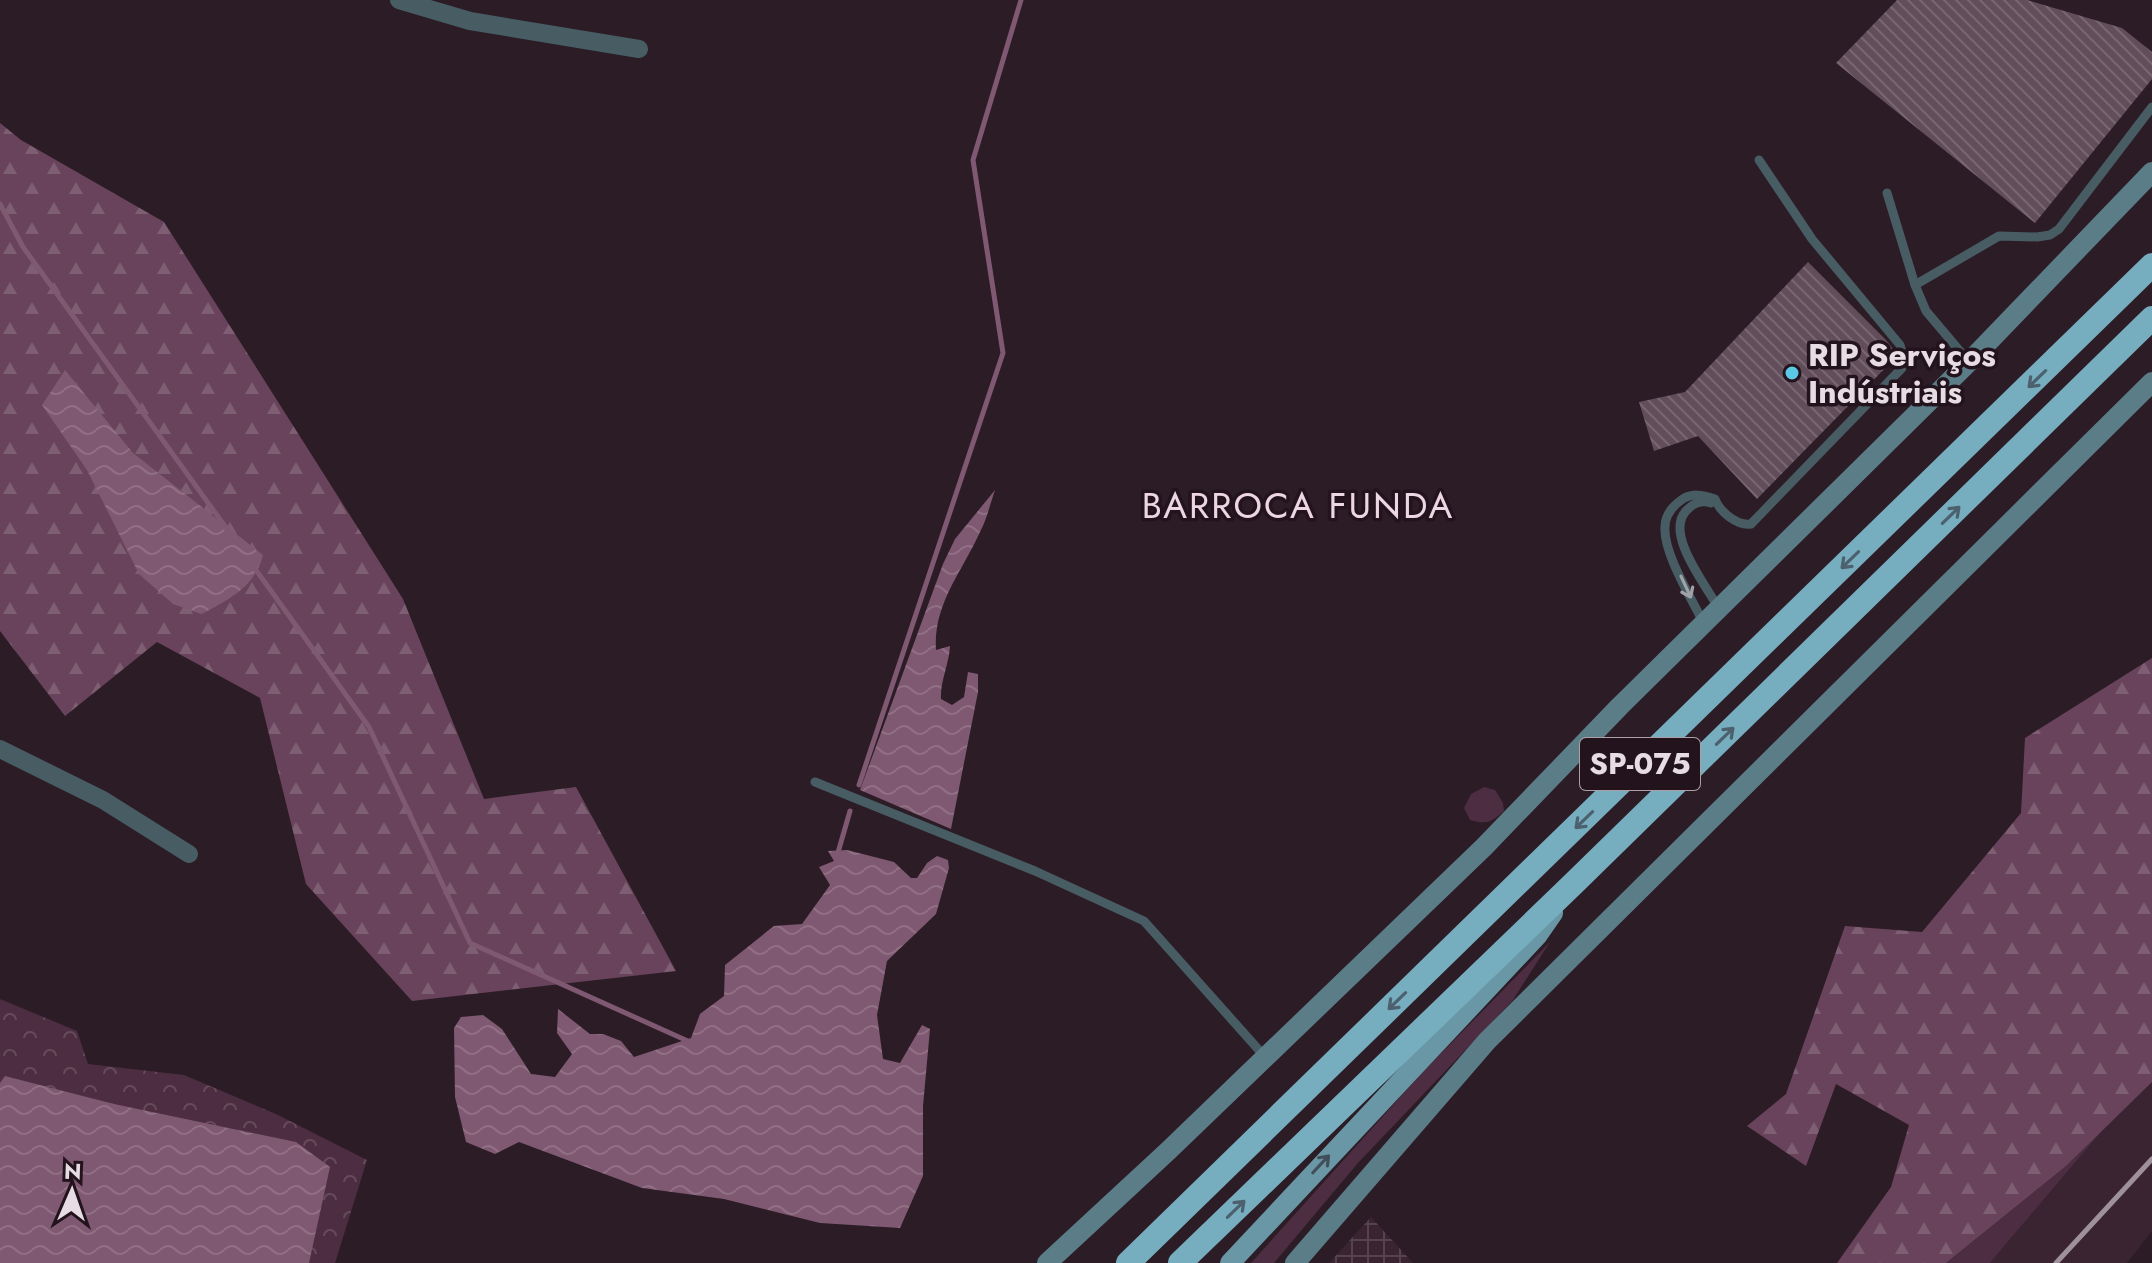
<svg xmlns="http://www.w3.org/2000/svg" width="2152" height="1263" font-family="Jost,sans-serif">
  <style>
    .built { fill: #3a2432 }
    .industrial { fill: url(#industrial-grid) }
    .grass { fill: #4c2d41 }
    .forest { fill: url(#forest-firs) }
    .park { fill: url(#park-crowns) }
    .water { fill: url(#water-waves) }
    .lines { fill: none; stroke-linecap: round; stroke-linejoin: round }
    .stream { stroke: #7f5871; stroke-width: 5 }
    .building { fill: url(#building-back-hatch) }
    .lane { stroke: #475c63; stroke-width: 9 }
    .street { stroke: #475c63; stroke-width: 18 }
    .secondary { stroke: #5a7d88; stroke-width: 20 }
    .primary { stroke: #6997a5; stroke-width: 20 }
    .highway { stroke: #76aebf; stroke-width: 24 }
    .rail { stroke: #9e9199; stroke-width: 5 }
    .oneway { stroke: #4c606e }
    .oneway2 { stroke: #9fa2a9 }
    .oneway3 { stroke: #424e5a }
    .poi-dot { fill: #5bc8e6; stroke: #22131c; stroke-width: 3 }
    .labels { text-anchor: middle; stroke-width: 7; stroke-linejoin: round; paint-order: stroke }
    .shield { fill: #22131c; stroke: #aca0a7; stroke-width: 2 }
    .shield-label { font-size: 30px; font-weight: bold; fill: #e7dce3 }
    .poi-label { font-size: 32px; font-weight: bold; fill: #e7dce3; stroke: #22131c; text-anchor: start }
    .quarter-label { font-size: 36px; letter-spacing: 2px; fill: #ecd6e3; stroke: #22131c }
  </style>
  <defs>
    <pattern id="industrial-grid" width="8" height="8" patternUnits="userSpaceOnUse" patternTransform="scale(2)"><rect width="8" height="8" fill="#3a2432"/><path d="M0 4h8M4 0v8" fill="none" stroke="#564350"/></pattern>
    <pattern id="forest-firs" width="22" height="20" patternUnits="userSpaceOnUse" patternTransform="scale(2)"><rect width="22" height="20" fill="#68435b"/><path d="M5 1l3.5 6h-7zM16 11l3.5 6h-7z" fill="#7e5e72"/></pattern>
    <pattern id="park-crowns" width="20" height="18" patternUnits="userSpaceOnUse" patternTransform="scale(2)"><rect width="20" height="18" fill="#4c2d41"/><path d="M2 6a3 3 0 1 1 6 0M12 15a3 3 0 1 1 6 0" fill="none" stroke="#664b5c"/></pattern>
    <pattern id="water-waves" width="16" height="10" patternUnits="userSpaceOnUse" patternTransform="scale(2)"><rect width="16" height="10" fill="#7f5871"/><path d="M0 5q4-4 8 0t8 0" fill="none" stroke="#916f85"/></pattern>
    <pattern id="building-back-hatch" width="6" height="6" patternUnits="userSpaceOnUse" patternTransform="scale(2)"><rect width="6" height="6" fill="#614e5a"/><path d="M-1 5l2 2M0 0l6 6M5-1l2 2" fill="none" stroke="#786772"/></pattern>
  </defs>
  <rect width="100%" height="100%" fill="#2c1c26"/>
  <path class="built" d="M 2152,1082 L 2152,1231 L 2127,1263 L 1990,1263 L 2106,1126 Z"/>
  <path class="industrial" d="M 1371,1217 L 1413,1263 L 1329,1263 Z"/>
  <g class="grass">
    <path d="M 1484,787 L 1495,790 L 1503,803 L 1504,811 C 1491,822 1487,825 1470,820 L 1464,808 L 1471,794 Z"/>
    <path d="M 1550,942 L 1513,1000 L 1358,1163 L 1274,1263 L 1251,1263 L 1420,1075 Z"/>
    <path d="M 2106,1126 L 1990,1263 L 1946,1263 L 2065,1167 Z"/>
  </g>
  <g class="forest">
    <path d="M 0,123 L 21,140 L 164,222 L 403,599 L 484,799 L 576,787 L 676,971 L 412,1001 L 306,884 L 260,698 L 157,642 L 65,716 L 0,631 Z"/>
    <path d="M 2152,658 L 2152,1082 L 2065,1167 L 1946,1263 L 1837,1263 L 1891,1187 L 1909,1125 L 1836,1084 L 1806,1166 L 1747,1126 L 1786,1094 L 1845,926 L 1922,932 L 2021,813 L 2025,738 Z"/>
  </g>
  <path class="park" d="M 0,999 L 77,1031 L 88,1064 L 184,1075 L 276,1114 L 367,1160 L 335,1263 L 0,1263 Z"/>
  <g class="water">
    <path d="M 65,370 L 133,453 L 263,555 C 256,586 227,601 201,614 L 173,604 L 139,574 L 87,470 L 42,405 Z"/>
    <path d="M 995,490 C 990,504 987,519 980,532 C 962,572 933,604 936,650 L 950,646 C 949,665 940,681 941,699 L 952,705 L 964,697 L 968,672 L 978,674 L 978,692 L 951,829 L 860,790 L 943,564 L 955,539 Z"/>
    <path d="M 847,850 L 894,862 L 911,878 L 917,878 L 927,863 L 937,856 L 948,860 L 949,868 L 936,914 L 887,961 L 877,1015 L 883,1059 L 900,1063 L 922,1025 L 930,1029 L 923,1106 L 923,1176 L 900,1228 L 820,1223 L 724,1199 L 642,1188 L 519,1142 L 495,1154 L 466,1142 L 455,1097 L 454,1028 L 461,1017 L 483,1015 L 502,1029 L 531,1074 L 555,1077 L 572,1054 L 557,1033 L 558,1009 L 590,1034 L 603,1034 L 621,1041 L 634,1057 L 691,1038 L 700,1014 L 724,996 L 725,965 L 774,926 L 802,924 L 830,885 L 819,867 L 834,861 L 828,851 Z"/>
    <path d="M 5,1076 L 114,1104 L 296,1142 L 330,1167 L 309,1263 L 0,1263 L 0,1083 Z"/>
  </g>
  <g class="lines">
    <g class="stream">
      <path d="M 0,204 L 23,247 L 227,529"/>
      <path d="M 256,570 L 369,727 L 470,943 L 690,1042"/>
      <path d="M 859,785 L 1003,353 L 973,160 L 1021,0"/>
      <path d="M 837,856 L 850,811"/>
    </g>
  </g>
  <g class="building">
    <path d="M 1897,0 L 2027,0 L 2122,28 L 2152,52 L 2152,79 L 2035,223 L 1836,63 Z"/>
    <path d="M 1808,262 L 1886,340 L 1893,349 L 1896,357 L 1757,499 L 1698,436 L 1654,451 L 1639,402 L 1685,392 Z"/>
  </g>
  <g class="lines">
    <g class="lane">
      <path d="M 1887,193 L 1915,285 L 1926,311 L 1969,362"/>
      <path d="M 1915,285 L 1999,236 L 2037,237 L 2050,235 L 2059,229 L 2152,107"/>
      <path d="M 1711,503 C 1702,500 1695,502 1688,509 C 1662,531 1706,585 1719,609"/>
      <path d="M 1704,624 C 1692,599 1663,553 1665,527 C 1665,516 1672,507 1680,501 C 1691,492 1703,495 1715,499 C 1720,512 1737,526 1751,524 L 1902,368 L 1904,359 L 1900,345 L 1812,239 L 1759,160"/>
      <path d="M 815,782 L 1035,871 L 1144,921 L 1266,1058"/>
    </g>
    <g class="street">
      <path d="M 399,0 L 470,21 L 639,49"/>
      <path d="M 0,749 L 103,800 L 189,854"/>
    </g>
    <g class="secondary">
      <path d="M 1047,1263 L 1168,1151 L 1484,847 L 1620,706 L 1969,362 L 2152,172"/>
      <path d="M 1295,1263 L 1487,1041 L 2152,382"/>
    </g>
    <path class="primary" d="M 1230,1263 L 1537,936 L 1553,913"/>
    <g class="highway">
      <path d="M 1128,1263 L 2152,265"/>
      <path d="M 1180,1263 L 1572,885 L 2152,318"/>
    </g>
    <path class="rail" d="M 2056,1263 L 2152,1159"/>
  </g>
  <defs><path id="oneway-shaft" d="M-6 0H5M1.5-3L5.5 0L1.5 3" fill="none" stroke-width="1.6" stroke-linecap="round" stroke-linejoin="round" transform="scale(2)"/></defs>
  <g class="oneway">
    <use href="#oneway-shaft" transform="translate(2037 379) rotate(136)"/>
    <use href="#oneway-shaft" transform="translate(1951 515) rotate(-44)"/>
    <use href="#oneway-shaft" transform="translate(1850 560) rotate(136)"/>
    <use href="#oneway-shaft" transform="translate(1725 736) rotate(-44)"/>
    <use href="#oneway-shaft" transform="translate(1584 820) rotate(136)"/>
    <use href="#oneway-shaft" transform="translate(1397 1001) rotate(136)"/>
    <use href="#oneway-shaft" transform="translate(1236 1209) rotate(-44)"/>
  </g>
  <use class="oneway2" href="#oneway-shaft" transform="translate(1686 587) rotate(65)"/>
  <use class="oneway3" href="#oneway-shaft" transform="translate(1321 1164) rotate(-47)"/>
  <circle class="poi-dot" cx="1792" cy="373" r="8"/>
  <g class="labels">
    <rect class="shield" x="1580" y="738" width="120" height="52" rx="6"/>
    <g class="shield-label">
      <text x="1640" y="774">SP-075</text>
    </g>
    <g class="poi-label">
      <text x="1808" y="366">RIP Serviços<tspan x="1808" dy="37">Indústriais</tspan></text>
    </g>
    <g class="quarter-label">
      <text x="1298" y="518">BARROCA FUNDA</text>
    </g>
  </g>
  <g transform="translate(72 1191) rotate(2)" stroke="#22131c" stroke-width="6" paint-order="stroke">
  <path d="M0-6L14 30L0 20L-14 30Z" fill="#e7dce3"/>
  <text y="-12" font-size="22" font-weight="bold" text-anchor="middle" fill="#e7dce3">N</text>
  </g>
</svg>
